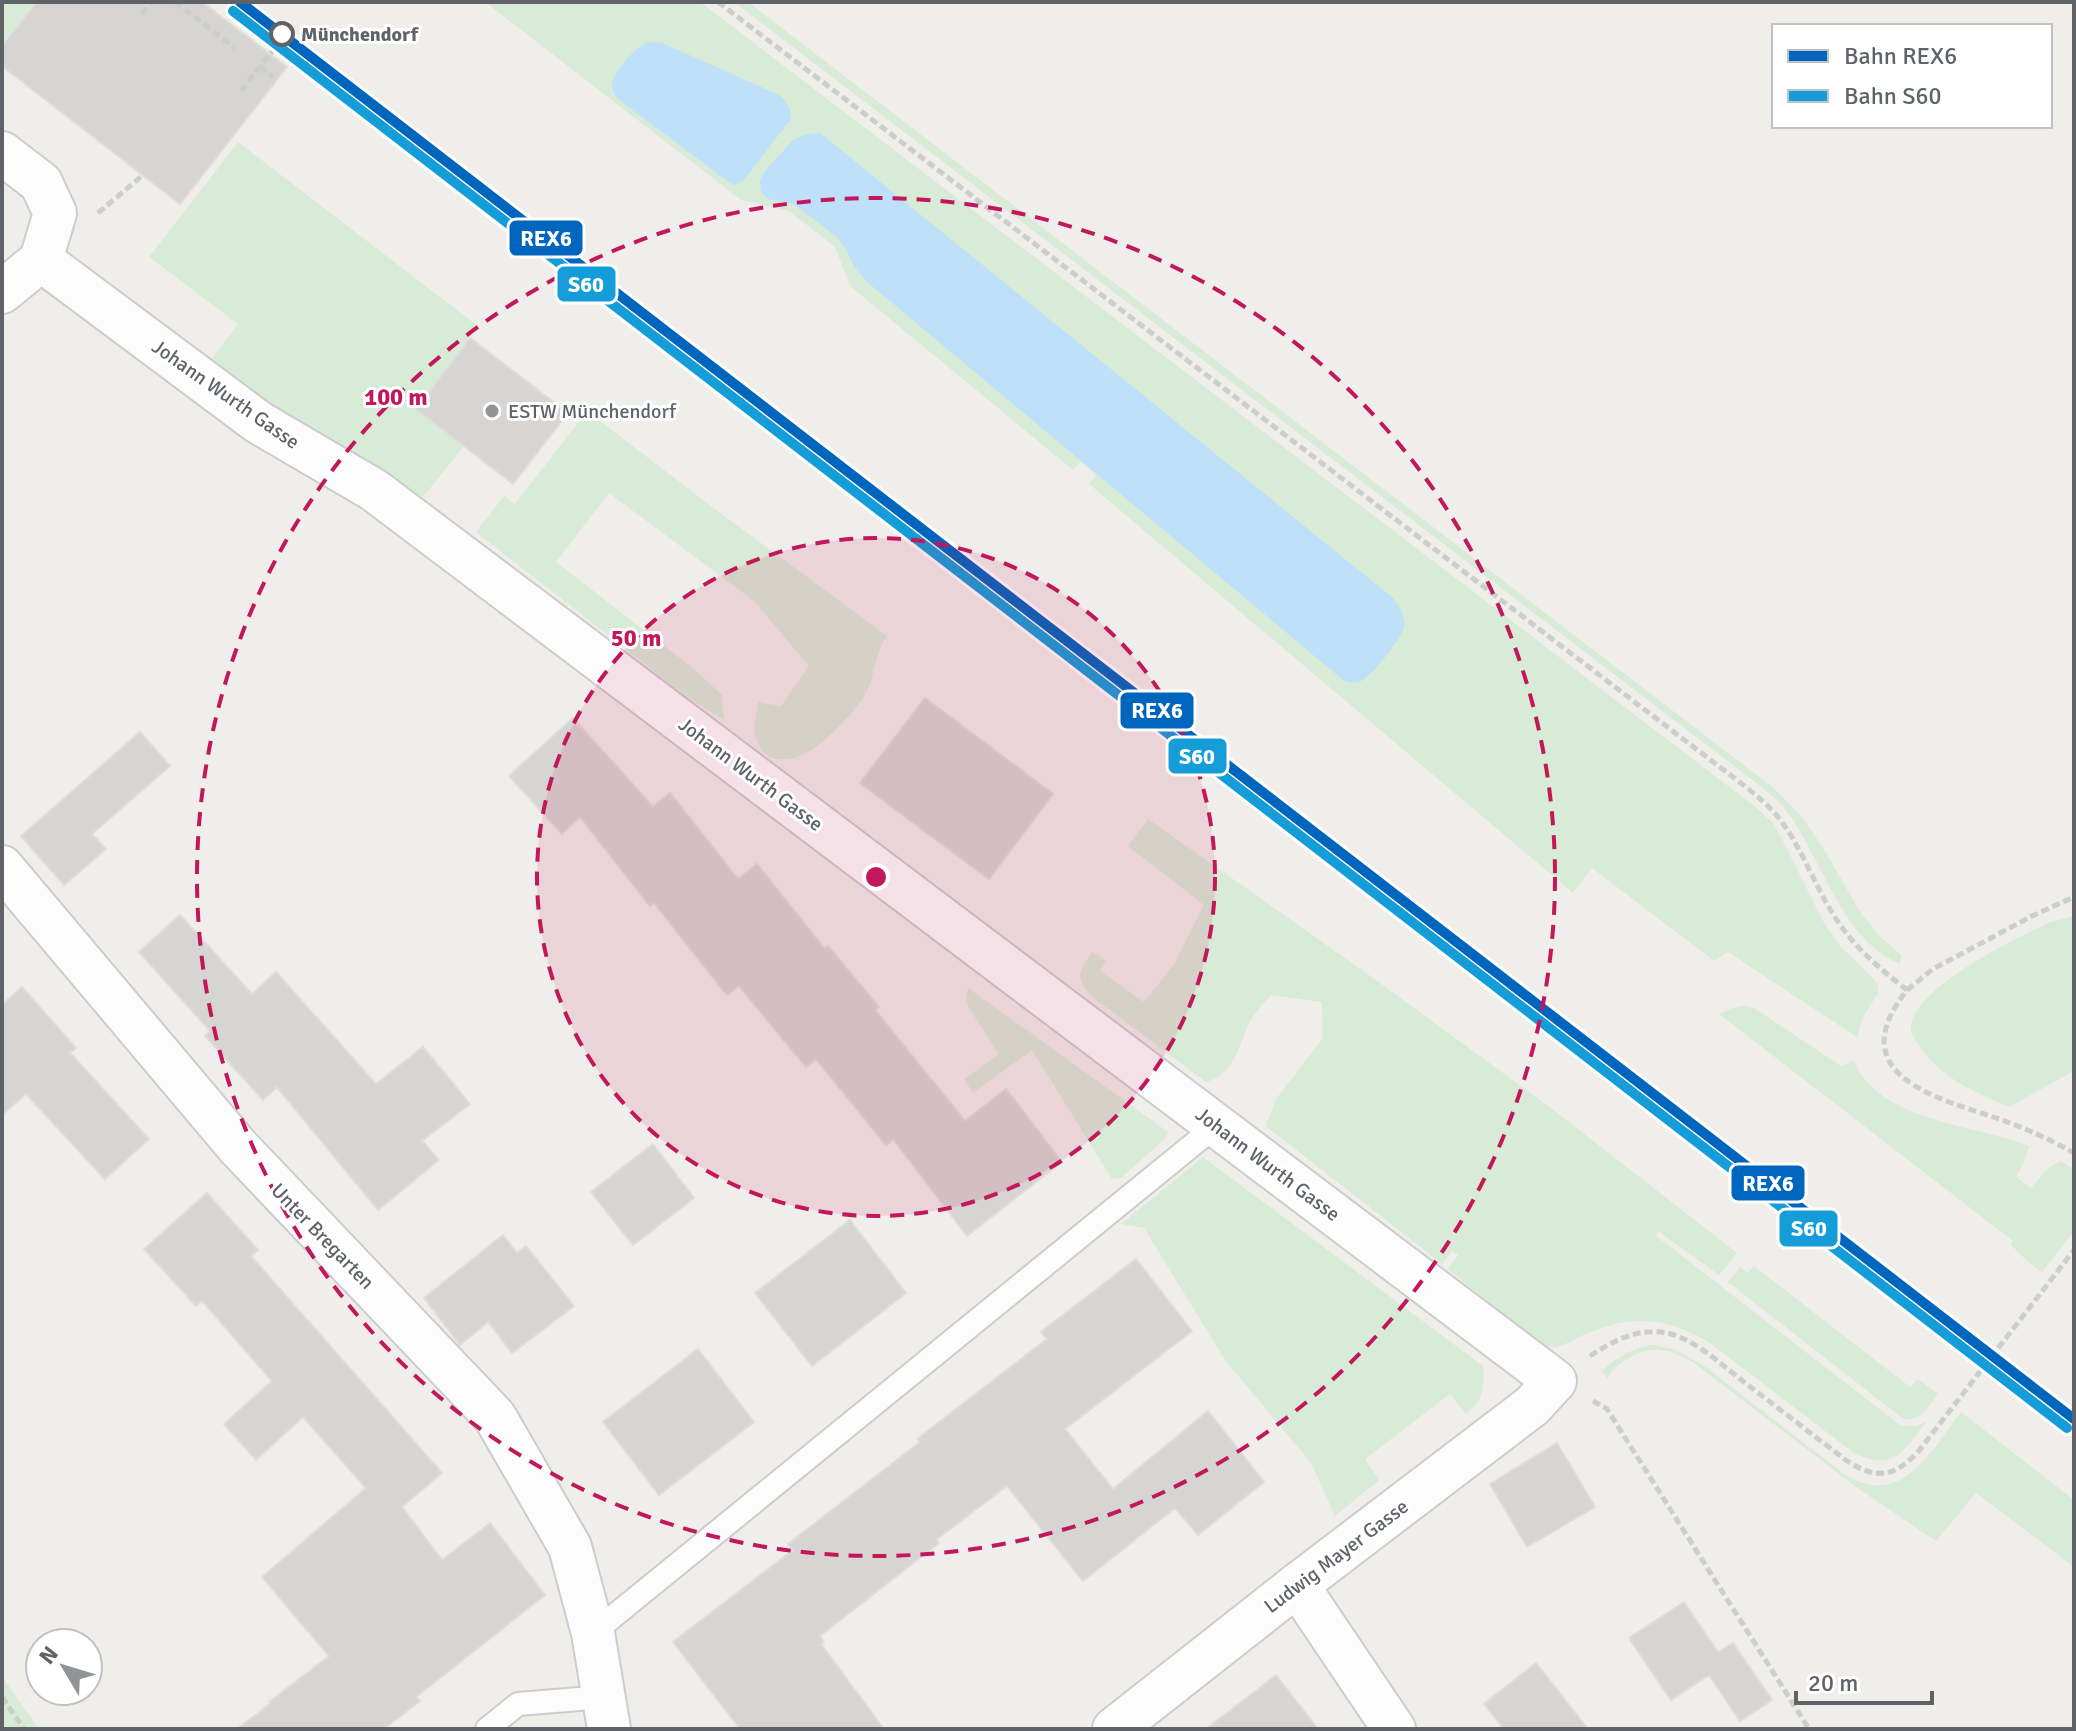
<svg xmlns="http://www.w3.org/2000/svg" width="2076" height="1731" font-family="Signika,sans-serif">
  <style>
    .green { fill: #d8ebd6 }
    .water { fill: #bfe0f9 }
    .building { fill: #d6d5d3; stroke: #deddd9; stroke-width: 2 }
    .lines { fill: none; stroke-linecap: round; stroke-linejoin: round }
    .service-casing { stroke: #cbcccc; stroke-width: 26 }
    .minor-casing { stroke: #cbcccc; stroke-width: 46 }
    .path { stroke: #cacfcc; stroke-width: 5; stroke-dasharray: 8 4; stroke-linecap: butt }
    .service { stroke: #fdfcfc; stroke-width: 22 }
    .minor { stroke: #fdfcfc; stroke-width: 42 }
    .rail-1-casing { stroke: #fff; stroke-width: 16 }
    .rail-2-casing { stroke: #fff; stroke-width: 16 }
    .rail-1 { stroke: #0065bd; stroke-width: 10 }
    .rail-2 { stroke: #159dd9; stroke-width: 10 }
    .ring { fill: none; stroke: #c2185b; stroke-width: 4; stroke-dasharray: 14 10 }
    .stop-dot { fill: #fff; stroke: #5f6368; stroke-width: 4 }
    .poi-dot { fill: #919496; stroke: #fff; stroke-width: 3 }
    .labels { text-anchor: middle; stroke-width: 6; stroke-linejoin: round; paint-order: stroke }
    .stop-label { font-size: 20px; font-weight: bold; fill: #5f6368; stroke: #fff; text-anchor: start }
    .street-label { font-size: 20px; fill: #5f6368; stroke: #fff }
    .poi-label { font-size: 20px; fill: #5f6368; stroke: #fff; text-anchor: start }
    .centre { fill: #c2185b; stroke: #fff; stroke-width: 4 }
    .ring-label { font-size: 24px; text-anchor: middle; font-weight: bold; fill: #c2185b; stroke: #fff; stroke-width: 6; stroke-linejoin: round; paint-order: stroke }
    .line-badge { stroke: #fff; stroke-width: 3 }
    .badge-label { font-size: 22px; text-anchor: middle; font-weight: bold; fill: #fff }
  </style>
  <rect width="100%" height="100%" fill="#efeeea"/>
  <g class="green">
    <path d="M 2,2 L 37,2 L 2,46 Z"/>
    <path d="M 485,2 L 700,2 L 1757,808 L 1773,823 L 1783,841 L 1823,921 L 1840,946 L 1874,979 L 1878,986 L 1878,993 L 1862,1019 L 1857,1037 L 1728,952 L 1714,961 L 1592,868 L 1573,893 L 1089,484 L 1096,475 L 1081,462 L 1073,470 L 850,286 L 835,247 L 789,211 L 741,200 Z"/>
    <path d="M 734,2 L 748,2 L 1775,789 L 1803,818 L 1825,851 L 1859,910 L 1878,935 L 1901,955 L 1900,964 C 1842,939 1824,864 1790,816 C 1782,803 1770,794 1759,785 Z"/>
    <path d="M 238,142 L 479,327 L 416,409 L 464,446 L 423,497 L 283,414 L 209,363 L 238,324 L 149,257 Z"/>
    <path d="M 587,411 L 711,506 L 887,636 C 876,652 875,670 868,689 C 860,707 826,742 808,752 C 786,764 760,764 755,733 C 754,723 757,712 758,702 L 781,706 L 809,666 L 754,601 L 609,493 L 556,562 L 694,669 L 722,695 L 724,720 L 684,695 L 476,532 L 504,496 L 515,504 Z"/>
    <path d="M 1148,819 L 1369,975 L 1551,1108 L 1737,1253 L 1719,1275 L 1659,1232 L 1655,1235 L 1900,1425 L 1916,1426 L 1927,1421 C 1904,1450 1894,1473 1854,1453 L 1710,1343 C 1684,1327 1656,1317 1625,1322 C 1611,1324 1596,1330 1583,1335 C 1573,1340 1564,1346 1553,1347 C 1546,1347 1542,1344 1536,1340 L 1448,1269 L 1458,1255 L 1452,1251 L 1442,1264 L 1266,1126 L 1276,1099 L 1323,1038 L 1322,1002 L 1271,995 C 1264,1003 1256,1011 1251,1020 C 1238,1044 1236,1074 1206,1082 L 1091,996 C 1074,976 1079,972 1092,952 L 1106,960 L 1100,971 L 1144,1002 L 1174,964 L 1204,905 L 1128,846 Z"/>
    <path d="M 2074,916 L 2074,1071 L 2009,1107 C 1974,1091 1946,1081 1922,1050 C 1918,1044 1911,1036 1911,1028 C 1911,990 2013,939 2044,925 C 2053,920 2064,919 2074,916 Z"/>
    <path d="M 968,988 L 1168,1132 L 1165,1139 L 1121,1178 L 1112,1179 L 1032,1050 L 973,1093 L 964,1079 L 999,1054 L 969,1008 L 966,1001 Z"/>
    <path d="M 1744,1006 L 1754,1008 L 1841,1066 L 1854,1060 C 1858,1068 1861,1076 1867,1082 C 1904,1123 1979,1126 2029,1146 L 2024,1163 L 2016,1177 L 2031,1188 L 2048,1168 L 2061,1161 L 2074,1169 L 2074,1231 L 2042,1272 L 2027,1261 L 2011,1245 L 2013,1241 L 1719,1014 L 1732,1008 Z"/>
    <path d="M 1203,1157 L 1483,1366 C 1484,1389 1485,1398 1466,1414 L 1450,1394 L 1365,1459 L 1379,1480 L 1335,1516 L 1311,1463 L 1225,1360 L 1144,1228 L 1121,1224 Z"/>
    <path d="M 1754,1266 L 1910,1387 L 1918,1379 L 1938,1394 C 1928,1407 1919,1424 1902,1418 L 1728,1282 L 1740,1267 L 1748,1273 Z"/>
    <path d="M 1654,1345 L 1676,1350 L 1707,1368 L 1844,1474 C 1902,1510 1930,1452 1961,1412 L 2074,1500 L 2074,1567 L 1976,1493 L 1936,1541 L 1856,1487 L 1694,1363 C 1672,1349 1649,1343 1626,1360 C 1618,1365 1611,1369 1608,1379 L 1602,1371 C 1617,1357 1633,1347 1654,1345 Z"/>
    <path d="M 2,1677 L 39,1729 L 2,1729 Z"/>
  </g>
  <g class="water">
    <path d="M 660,42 L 779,95 C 787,102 791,108 791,119 L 743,181 L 734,185 L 730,183 L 620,101 C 616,96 611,91 612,84 C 614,72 635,47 647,43 C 651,42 656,43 660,42 Z"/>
    <path d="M 820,133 L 1393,598 C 1399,607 1406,616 1404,627 C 1402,638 1371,677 1361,681 C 1354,684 1350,683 1343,680 L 866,281 L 854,267 L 847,251 L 837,237 L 793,204 L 768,199 L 761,192 L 760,181 L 765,171 L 793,140 L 808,134 Z"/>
  </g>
  <g class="building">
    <path d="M 37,2 L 202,2 L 287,67 L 180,204 L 2,66 L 2,46 Z"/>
    <path d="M 470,338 L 568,413 L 513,484 L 416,409 Z"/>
    <path d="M 925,698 L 1053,794 L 989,879 L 860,783 Z"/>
    <path d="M 573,718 L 653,807 L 670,793 L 738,879 L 757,864 L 825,949 L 828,946 L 879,1007 L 875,1010 L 965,1121 L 1006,1089 L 1062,1162 L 967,1236 L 893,1139 L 886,1145 L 816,1059 L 806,1067 L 739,986 L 727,995 L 654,903 L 650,906 L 580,817 L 562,834 L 509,776 Z"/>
    <path d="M 140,732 L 170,766 L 92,834 L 106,849 L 64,885 L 21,836 Z"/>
    <path d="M 180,915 L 252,994 L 276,972 L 376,1084 L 423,1047 L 470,1104 L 422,1141 L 439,1160 L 378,1210 L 277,1087 L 263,1100 L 205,1036 L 210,1031 L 139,952 Z"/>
    <path d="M 22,987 L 76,1048 L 70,1053 L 149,1139 L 105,1179 L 26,1094 L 2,1115 L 2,1005 Z"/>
    <path d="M 653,1144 L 694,1198 L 633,1245 L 591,1192 Z"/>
    <path d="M 207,1193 L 258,1250 L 251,1256 L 442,1473 L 402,1507 L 442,1560 L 490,1523 L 545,1595 L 416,1697 L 420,1701 L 384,1729 L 237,1729 L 270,1704 L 269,1702 L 329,1656 L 262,1577 L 366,1488 L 303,1417 L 256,1460 L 224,1424 L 272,1381 L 202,1301 L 196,1306 L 144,1249 Z"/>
    <path d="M 850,1220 L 906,1293 L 812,1366 L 755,1293 Z"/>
    <path d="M 503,1235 L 517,1253 L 526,1246 L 574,1306 L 512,1353 L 488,1322 L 460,1345 L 424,1298 Z"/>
    <path d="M 1136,1259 L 1192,1331 L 1065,1429 L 1113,1489 L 1208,1411 L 1264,1482 L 1198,1535 L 1175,1508 L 1083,1581 L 1007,1486 L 937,1539 L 939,1543 L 820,1636 L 824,1642 L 821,1644 L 884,1729 L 740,1729 L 673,1642 L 793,1550 L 788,1544 L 920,1442 L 917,1439 L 1047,1339 L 1041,1332 Z"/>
    <path d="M 698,1349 L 754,1422 L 659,1495 L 603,1422 Z"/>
    <path d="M 1557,1443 L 1595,1507 L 1527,1547 L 1490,1484 Z"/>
    <path d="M 1684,1602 L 1718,1652 L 1733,1643 L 1772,1700 L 1740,1721 L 1709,1675 L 1671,1700 L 1629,1638 Z"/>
    <path d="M 1536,1663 L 1588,1729 L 1504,1729 L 1484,1704 Z"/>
    <path d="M 1276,1675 L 1318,1729 L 1206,1729 L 1262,1686 Z"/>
  </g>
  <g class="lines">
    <g class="service-casing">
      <g id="service">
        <path d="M 593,1633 L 1217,1125"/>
        <path d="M 487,1729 L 518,1704 L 604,1697"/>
      </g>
    </g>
    <g class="minor-casing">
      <g id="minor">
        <path d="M 2,153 L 41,183 L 55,213 L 41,260"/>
        <path d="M 41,260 L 258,422 L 374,490 L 1555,1381 L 1532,1406 L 1297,1585 L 1114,1729"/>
        <path d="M 2,292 L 41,260"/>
        <path d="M 2,867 L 238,1147 L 495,1417 L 570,1547 L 593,1633 L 609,1729"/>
        <path d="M 1297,1585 L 1394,1729"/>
      </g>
    </g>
    <g class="path">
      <path d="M 175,2 L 235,48"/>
      <path d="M 718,2 L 1746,787 C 1758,797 1769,806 1778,817 C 1805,851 1817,895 1844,930 C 1861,953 1884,972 1907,990 C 1839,1076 1938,1098 2002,1120 C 2027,1129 2051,1140 2074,1153"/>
      <path d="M 142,14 L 151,2"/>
      <path d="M 260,66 L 273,77"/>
      <path d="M 241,91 L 277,45"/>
      <path d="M 98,213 L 143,175"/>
      <path d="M 1907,990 L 1933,969 L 2032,916 L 2074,897"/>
      <path d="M 1590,1356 C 1614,1340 1641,1326 1671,1334 C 1698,1342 1722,1365 1744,1382 C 1778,1408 1813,1435 1847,1461 C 1877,1480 1894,1477 1918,1452 L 2074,1250"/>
      <path d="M 1593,1401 L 1607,1409 L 1809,1729"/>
      <path d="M 2,1697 L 24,1729"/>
    </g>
    <use href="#service" class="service"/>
    <use href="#minor" class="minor"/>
    <g class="rail-1-casing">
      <path id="rail-1" d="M 240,2 L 2074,1419"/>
    </g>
    <g class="rail-2-casing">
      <path id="rail-2" d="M 233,11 L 2067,1428"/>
    </g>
    <use href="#rail-1" class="rail-1"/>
    <use href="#rail-2" class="rail-2"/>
  </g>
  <circle cx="876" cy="877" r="339" fill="#c2185b" fill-opacity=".12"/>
  <g class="ring">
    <circle cx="876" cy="877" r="339"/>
    <circle cx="876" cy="877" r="679"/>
  </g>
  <circle class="stop-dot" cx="282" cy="34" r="11"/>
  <circle class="poi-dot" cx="492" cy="411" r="8"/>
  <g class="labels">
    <g class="stop-label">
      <text x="301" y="41">Münchendorf</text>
    </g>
    <g class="street-label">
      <text transform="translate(226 394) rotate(35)" y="7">Johann Wurth Gasse</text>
      <text transform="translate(751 774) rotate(37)" y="7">Johann Wurth Gasse</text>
      <text transform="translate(1268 1164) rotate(37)" y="7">Johann Wurth Gasse</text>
      <text transform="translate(323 1236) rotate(46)" y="7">Unter Bregarten</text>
      <text transform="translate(1336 1556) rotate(-37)" y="7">Ludwig Mayer Gasse</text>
    </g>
    <g class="poi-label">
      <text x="508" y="418">ESTW Münchendorf</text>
    </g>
  </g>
  <circle cx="876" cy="877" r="12" class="centre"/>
  <g class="ring-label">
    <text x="396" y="405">100 m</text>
    <text x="636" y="646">50 m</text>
  </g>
  <g class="line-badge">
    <rect x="508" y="219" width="76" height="38" rx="8" fill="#0065bd"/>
    <rect x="556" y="265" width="61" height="38" rx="8" fill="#159dd9"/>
    <rect x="1119" y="691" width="76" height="39" rx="8" fill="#0065bd"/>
    <rect x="1167" y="737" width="61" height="38" rx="8" fill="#159dd9"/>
    <rect x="1730" y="1164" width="76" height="38" rx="8" fill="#0065bd"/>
    <rect x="1778" y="1209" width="61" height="39" rx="8" fill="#159dd9"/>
  </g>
  <g class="badge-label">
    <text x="546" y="246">REX6</text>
    <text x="586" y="292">S60</text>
    <text x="1157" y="718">REX6</text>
    <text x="1197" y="764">S60</text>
    <text x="1768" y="1191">REX6</text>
    <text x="1809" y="1236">S60</text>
  </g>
  <rect width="2076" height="1731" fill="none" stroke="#5f6368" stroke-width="8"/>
  <rect x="1772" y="24" width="280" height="104" fill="#ffffff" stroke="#bfc1c3" stroke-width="2"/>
  <rect x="1788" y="50" width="40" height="12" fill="#0065bd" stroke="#bfc1c3" stroke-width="2"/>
  <text x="1844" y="64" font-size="24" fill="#5f6368">Bahn REX6</text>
  <rect x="1788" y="90" width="40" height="12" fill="#159dd9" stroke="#bfc1c3" stroke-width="2"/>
  <text x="1844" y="104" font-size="24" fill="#5f6368">Bahn S60</text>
  <g transform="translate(64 1667) rotate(308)"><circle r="38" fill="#ffffff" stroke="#bfc1c3" stroke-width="2"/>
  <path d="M0-6L14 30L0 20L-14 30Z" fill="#919496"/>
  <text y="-12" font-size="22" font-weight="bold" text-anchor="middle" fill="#5f6368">N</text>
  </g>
  <path d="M1796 1691v12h136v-12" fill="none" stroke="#5f6368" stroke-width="4"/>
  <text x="1808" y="1691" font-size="24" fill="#5f6368" stroke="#ffffff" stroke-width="6" paint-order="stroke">20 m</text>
</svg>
